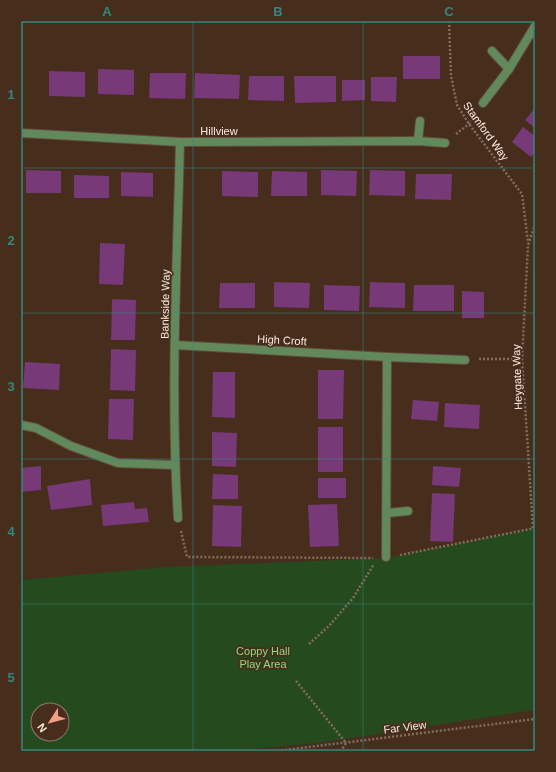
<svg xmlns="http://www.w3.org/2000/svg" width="556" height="772" font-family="Arial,sans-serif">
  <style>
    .green { fill: #244a1e; fill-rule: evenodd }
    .building { fill: #773978 }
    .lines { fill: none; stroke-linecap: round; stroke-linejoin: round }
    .lane-casing { stroke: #634b3c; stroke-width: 10 }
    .street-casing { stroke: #634b3c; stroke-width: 10 }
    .path { stroke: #846d5f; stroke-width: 2.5; stroke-dasharray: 2 2; stroke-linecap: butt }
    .lane { stroke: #62895b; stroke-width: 8 }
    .street { stroke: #62895b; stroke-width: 8 }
    .grid { fill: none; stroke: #33887f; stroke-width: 1; stroke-opacity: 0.55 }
    .labels { text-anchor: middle; stroke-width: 3.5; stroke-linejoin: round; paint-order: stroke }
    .street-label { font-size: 11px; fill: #fcebe1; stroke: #462d1c }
    .park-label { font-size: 11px; fill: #8cdf7f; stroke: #462d1c }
    .neatline { fill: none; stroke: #33887f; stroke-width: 1.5 }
    .grid-label { font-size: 13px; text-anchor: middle; font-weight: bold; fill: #33887f }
  </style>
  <rect width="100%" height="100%" fill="#462d1c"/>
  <path class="green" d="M 535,528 L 535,710 L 325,742 L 235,751 L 21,751 L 21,580 L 165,567 L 388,558 ZM 38,710 L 62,710 L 62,734 L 38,734 Z"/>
  <g class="building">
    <rect x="403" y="56" width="37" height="23"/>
    <path d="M 98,69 L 134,70 L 134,95 L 98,94 Z"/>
    <path d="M 49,71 L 85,72 L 85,97 L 49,96 Z"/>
    <path d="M 150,73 L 186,73 L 185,99 L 149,98 Z"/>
    <path d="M 195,73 L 240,75 L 239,99 L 194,98 Z"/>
    <path d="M 249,76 L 284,76 L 284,101 L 248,100 Z"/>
    <path d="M 294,76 L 336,76 L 336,102 L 295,103 Z"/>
    <path d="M 371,77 L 397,77 L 396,102 L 371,101 Z"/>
    <path d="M 342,80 L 365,80 L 365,100 L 342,101 Z"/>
    <path d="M 535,108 L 535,128 L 525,120 Z"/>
    <path d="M 523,127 L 535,136 L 535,152 L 531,157 L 512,142 Z"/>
    <path d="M 26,170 L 61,171 L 61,193 L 26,193 Z"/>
    <path d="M 321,170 L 357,171 L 356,196 L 321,195 Z"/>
    <path d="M 370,170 L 405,171 L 405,196 L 369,195 Z"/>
    <path d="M 222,171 L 258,172 L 258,197 L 222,196 Z"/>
    <path d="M 272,171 L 307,172 L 307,196 L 271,196 Z"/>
    <path d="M 121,172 L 153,173 L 153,197 L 121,196 Z"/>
    <path d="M 416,174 L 452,174 L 451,200 L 415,199 Z"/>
    <path d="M 74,175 L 109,176 L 109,198 L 74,198 Z"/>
    <path d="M 100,243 L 125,244 L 123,285 L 99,284 Z"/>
    <path d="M 274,282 L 310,283 L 309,308 L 274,307 Z"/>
    <path d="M 370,282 L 405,283 L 405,308 L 369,307 Z"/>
    <path d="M 220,283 L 255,283 L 255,308 L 219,308 Z"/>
    <path d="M 324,285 L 360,286 L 359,311 L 324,310 Z"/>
    <path d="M 414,285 L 454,285 L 454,311 L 413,311 Z"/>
    <path d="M 462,291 L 484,292 L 484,318 L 462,318 Z"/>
    <path d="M 112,299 L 136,300 L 135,340 L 111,340 Z"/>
    <path d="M 111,349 L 136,350 L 135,391 L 110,390 Z"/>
    <path d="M 25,362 L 60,364 L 59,390 L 23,388 Z"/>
    <path d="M 318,370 L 344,370 L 343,419 L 318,419 Z"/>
    <path d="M 213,372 L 235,372 L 235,418 L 212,417 Z"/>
    <path d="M 109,399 L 134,399 L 133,440 L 108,439 Z"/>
    <path d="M 413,400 L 439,402 L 437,421 L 411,419 Z"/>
    <path d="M 445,403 L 480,405 L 479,429 L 444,427 Z"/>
    <rect x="318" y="427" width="25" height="45"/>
    <path d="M 212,432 L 237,433 L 236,467 L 212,466 Z"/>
    <path d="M 41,466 L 41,490 L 21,492 L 21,468 Z"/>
    <path d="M 433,466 L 461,468 L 459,487 L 432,485 Z"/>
    <path d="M 213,474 L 238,475 L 238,499 L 212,499 Z"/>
    <rect x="318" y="478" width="28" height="20"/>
    <path d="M 90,479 L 92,505 L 51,510 L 47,486 Z"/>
    <path d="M 432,493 L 455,494 L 453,542 L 430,541 Z"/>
    <path d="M 134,502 L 135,509 L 147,508 L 149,522 L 103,526 L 101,505 Z"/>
    <path d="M 337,504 L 339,546 L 310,547 L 308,505 Z"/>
    <path d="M 213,505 L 242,506 L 241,547 L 212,546 Z"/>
  </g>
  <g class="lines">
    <g class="lane-casing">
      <g id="lane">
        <path d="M 492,51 L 509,69"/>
        <path d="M 483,103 L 509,69 L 535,26"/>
      </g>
    </g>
    <g class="street-casing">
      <g id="street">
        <path d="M 21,133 L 180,142 L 418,141 L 445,143"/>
        <path d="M 418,141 L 420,121"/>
        <path d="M 175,345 L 387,357 L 465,360"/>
        <path d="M 21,425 L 36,428 L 71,446 L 118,463 L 174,465"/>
        <path d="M 387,513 L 408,511"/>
        <path d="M 178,518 C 170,393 177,267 180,142"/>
        <path d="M 386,557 L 387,357"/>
      </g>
    </g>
    <g class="path">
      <path d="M 449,21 L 451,76 L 457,105 L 469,124 L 522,194 L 528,242"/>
      <path d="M 456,134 L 469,124 L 476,114"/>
      <path d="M 479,359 L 522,359"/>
      <path d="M 533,528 L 522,359 L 528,245 L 535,225"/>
      <path d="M 181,531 L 187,557 L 373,558"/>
      <path d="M 400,555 L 535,528"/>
      <path d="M 309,644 L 329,626 L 353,598 L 374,564"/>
      <path d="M 296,681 L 346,743 L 341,751"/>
      <path d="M 277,751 L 535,719"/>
    </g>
    <use href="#lane" class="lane"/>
    <use href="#street" class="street"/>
  </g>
  <path class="grid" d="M 193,21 L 193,751M 363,21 L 363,751M 21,168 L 535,168M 21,313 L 535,313M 21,459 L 535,459M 21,604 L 535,604"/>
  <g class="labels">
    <g class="street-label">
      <text x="219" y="135">Hillview</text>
      <text transform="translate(486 131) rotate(54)" y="4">Stamford Way</text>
      <text transform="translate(165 304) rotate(-89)" y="4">Bankside Way</text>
      <text transform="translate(282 340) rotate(3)" y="4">High Croft</text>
      <text transform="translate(517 377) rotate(-92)" y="4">Heygate Way</text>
      <text transform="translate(405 727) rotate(-7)" y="4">Far View</text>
    </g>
    <g class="park-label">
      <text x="263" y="655">Coppy Hall<tspan x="263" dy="13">Play Area</tspan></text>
    </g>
  </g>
  <rect width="556" height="772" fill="none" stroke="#462d1c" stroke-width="44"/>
  <g transform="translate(50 722) rotate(234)"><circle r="19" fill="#462d1c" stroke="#8f796b"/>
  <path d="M0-3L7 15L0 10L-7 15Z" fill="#f49e87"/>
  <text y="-6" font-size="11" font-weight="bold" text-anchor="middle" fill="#fcebe1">N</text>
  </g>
  <rect x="22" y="22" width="512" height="728" class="neatline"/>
  <g class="grid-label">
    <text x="107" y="16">A</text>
    <text x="278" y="16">B</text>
    <text x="449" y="16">C</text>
    <text x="11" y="99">1</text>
    <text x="11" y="245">2</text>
    <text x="11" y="391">3</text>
    <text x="11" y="536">4</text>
    <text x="11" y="682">5</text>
  </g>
</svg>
